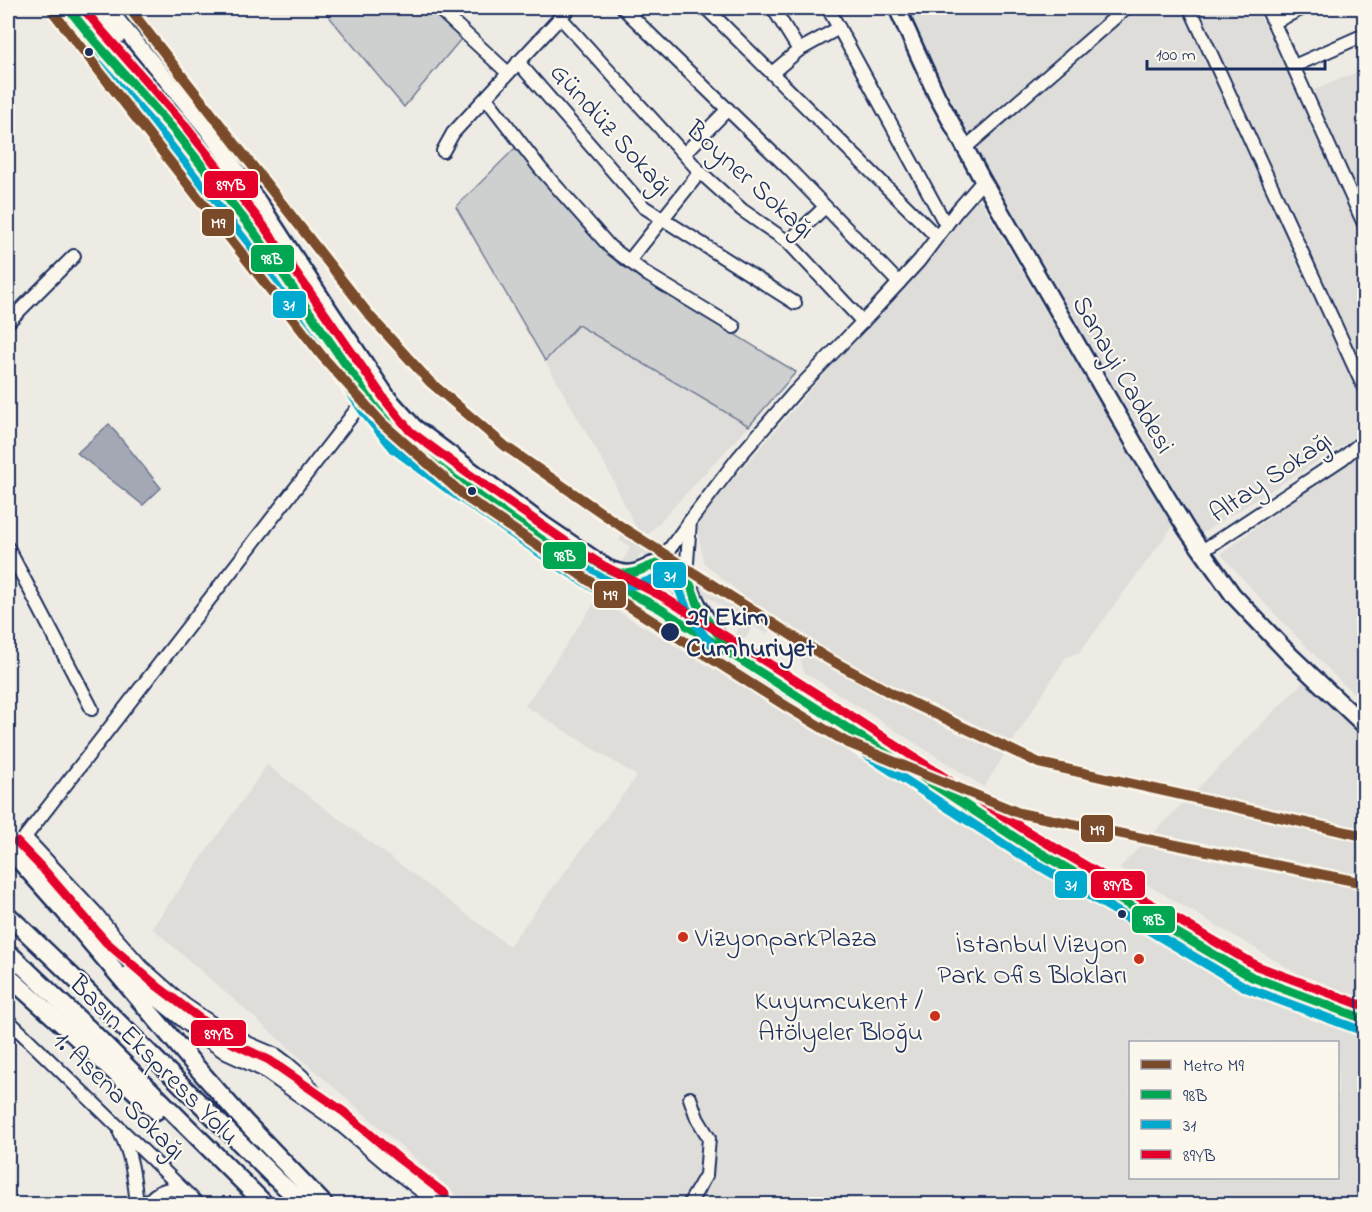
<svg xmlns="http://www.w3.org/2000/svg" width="1372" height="1212" font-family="'Indie Flower',sans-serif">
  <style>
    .built { fill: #deddda; fill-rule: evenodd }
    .green { fill: #cecfcf; stroke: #747f96; stroke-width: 1.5 }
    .water { fill: #a3a8b4; stroke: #6d7892; stroke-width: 1.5 }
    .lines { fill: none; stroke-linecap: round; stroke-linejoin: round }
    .minor-casing { stroke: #1b2f5e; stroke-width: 16 }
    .major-casing { stroke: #1b2f5e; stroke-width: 20 }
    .highway-casing { stroke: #1b2f5e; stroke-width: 21 }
    .minor { stroke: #fbf7ec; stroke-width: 12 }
    .major { stroke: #fbf7ec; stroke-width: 15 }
    .highway { stroke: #fbf7ec; stroke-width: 16 }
    .bus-1-casing { stroke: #fbf7ec; stroke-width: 14 }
    .bus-2-casing { stroke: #fbf7ec; stroke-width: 14 }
    .bus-3-casing { stroke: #fbf7ec; stroke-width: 14 }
    .bus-1 { stroke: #00a651; stroke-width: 9 }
    .bus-2 { stroke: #00a9ce; stroke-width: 9 }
    .bus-3 { stroke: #e4002b; stroke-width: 9 }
    .metro-1-casing { stroke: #fbf7ec; stroke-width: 15 }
    .metro-1 { stroke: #7a4b2a; stroke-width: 10 }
    .bus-dot { fill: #1b2f5e; stroke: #fbf7ec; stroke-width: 2 }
    .poi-dot { fill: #c8321e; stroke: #fbf7ec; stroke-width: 2 }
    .labels { text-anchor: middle; stroke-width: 4.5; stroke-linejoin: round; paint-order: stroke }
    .street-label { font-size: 27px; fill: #1b2f5e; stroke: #fbf7ec }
    .stop-label { font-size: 27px; font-weight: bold; fill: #1b2f5e; stroke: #fbf7ec; text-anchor: start }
    .poi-label { font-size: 27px; fill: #1b2f5e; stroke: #fbf7ec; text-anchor: end }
    .line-badge { stroke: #fbf7ec; stroke-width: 2 }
    .badge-label { font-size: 16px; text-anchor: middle; font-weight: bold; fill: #fff }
  </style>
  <rect width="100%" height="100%" fill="#eeebe4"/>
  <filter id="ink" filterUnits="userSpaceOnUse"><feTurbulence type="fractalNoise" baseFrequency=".0167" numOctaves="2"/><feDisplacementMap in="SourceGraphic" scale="12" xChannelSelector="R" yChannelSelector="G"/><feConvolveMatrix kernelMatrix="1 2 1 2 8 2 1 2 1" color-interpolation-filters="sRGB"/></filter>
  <g filter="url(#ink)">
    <g class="built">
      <path d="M 907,8 L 1256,8 L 1300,96 L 1364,69 L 1364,428 L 1347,443 L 1201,534 L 1083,334 L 984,161 L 946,89 Z"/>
      <path d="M 978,197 L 1173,526 L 1080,652 L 1066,657 L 984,787 L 804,672 L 795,640 L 704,563 L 696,522 Z"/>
      <path d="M 578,324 L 749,426 L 642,541 L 609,472 L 545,361 Z"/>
      <path d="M 1364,447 L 1364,703 L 1341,682 L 1266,605 L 1221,554 Z"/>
      <path d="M 623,533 L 771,627 L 767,634 L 753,626 L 733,657 L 746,666 L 742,673 L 594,579 L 611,579 L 631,547 L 619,540 ZM 641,554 L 691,586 L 687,593 L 671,583 L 660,600 L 676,610 L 620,585 L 631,569 L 642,562 L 637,559 ZM 701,593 L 744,620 L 724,651 L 686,617 L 715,634 L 725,618 L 697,600 Z"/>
      <path d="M 597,599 L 1245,987 L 1364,1034 L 1364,1204 L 467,1204 L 152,928 L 267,765 L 509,946 L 637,776 L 525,706 ZM 1130,1042 L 1338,1042 L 1338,1178 L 1130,1178 Z"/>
      <path d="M 1307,678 L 1364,732 L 1364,1001 L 1305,978 L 1119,868 Z"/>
    </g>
    <g class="green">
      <path d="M 322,8 L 428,8 L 461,39 L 404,107 Z"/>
      <path d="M 515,148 L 596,242 L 617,262 L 796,372 L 749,426 L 578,325 L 545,361 L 456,207 Z"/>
    </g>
    <path class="water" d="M 109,424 L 161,488 L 143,505 L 77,453 Z"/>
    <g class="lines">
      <g class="minor-casing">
        <g id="minor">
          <path d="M 438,8 L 508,73"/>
          <path d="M 623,8 L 788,168 L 899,283"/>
          <path d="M 706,8 L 937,237"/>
          <path d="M 773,8 L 799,50"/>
          <path d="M 828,8 L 946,225"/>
          <path d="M 1190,8 L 1364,388"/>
          <path d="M 1267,8 L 1364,224"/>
          <path d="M 560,17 L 700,172 L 742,210 L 788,242 L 863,322"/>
          <path d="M 1274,22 L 1303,8"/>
          <path d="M 518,62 L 644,207 L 795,303"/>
          <path d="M 1294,66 L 1364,35"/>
          <path d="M 772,73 L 799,50 L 839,28"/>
          <path d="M 486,98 L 540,168 L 610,247 L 648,275 L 734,327"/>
          <path d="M 965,148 L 1126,8"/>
          <path d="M 443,151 L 453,133 L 569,8"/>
          <path d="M 684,154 L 728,109"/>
          <path d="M 788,242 L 825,207"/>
          <path d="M 629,261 L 700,172"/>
          <path d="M 8,322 L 74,256"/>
          <path d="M 690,521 L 738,458 L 794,393 L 874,310 L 919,261 L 956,212 L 983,181"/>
          <path d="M 8,548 L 92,709"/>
          <path d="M 1202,551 L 1343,458 L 1364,440"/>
          <path d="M 660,562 L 690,521 L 686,576"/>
          <path d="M 125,974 L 203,1037 L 226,1053 L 263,1070 L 337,1122 L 390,1167 L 438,1204"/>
          <path d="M 8,1020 L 198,1204"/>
          <path d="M 337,1122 L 302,1076 L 288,1064 L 276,1055 L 250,1044 L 216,1026 L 184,1004 L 142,967 L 112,933 L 95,912 L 25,837 L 367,396"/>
          <path d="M 120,1133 C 132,1155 134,1179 137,1204"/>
          <path d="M 146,1204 C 156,1191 170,1184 185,1194"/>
          <path d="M 689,1204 L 706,1175 L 709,1138 L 697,1118 L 690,1098"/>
        </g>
      </g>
      <g class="major-casing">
        <g id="major">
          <path d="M 68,8 L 93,39 L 173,129 L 254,232 L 375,407 L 402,440 L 456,480 L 525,527 L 565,556 L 598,576 L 659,608 L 821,711 L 1022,842 L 1252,977 L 1364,1019"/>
          <path d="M 92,8 L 119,35"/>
          <path d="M 107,8 L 207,129 L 226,155 L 266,213 L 328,308 L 388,398 L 414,427 L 544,525 L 609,569 C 628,576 635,574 652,565"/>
          <path d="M 897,8 L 937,96 L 983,181 L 1137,448 L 1187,530 L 1233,595 L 1290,655 L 1364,725"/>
          <path d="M 649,603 C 646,597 642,592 642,585 C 642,568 660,557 675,564 C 684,568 686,575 688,583 C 696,607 712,628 728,647"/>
          <path d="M 659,608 C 676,608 686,601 688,583"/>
        </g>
      </g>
      <g class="highway-casing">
        <g id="highway">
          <path d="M 8,850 L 18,859 L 65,912 L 192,1062 L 245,1122 L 324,1204"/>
          <path d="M 8,915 L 74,978 L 275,1178 L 304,1204"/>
          <path d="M 8,952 L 87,1027 L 265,1204"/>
          <path d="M 8,976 L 74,1035 L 156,1111"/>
        </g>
      </g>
      <use href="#minor" class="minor"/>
      <use href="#major" class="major"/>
      <use href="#highway" class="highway"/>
      <g class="bus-1-casing">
        <g id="bus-1">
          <path d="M 68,8 L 93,39 L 173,129 L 254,232 L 375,407 L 402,440 L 456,480 L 565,556 L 598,576 L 659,608 L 821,711 L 1022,842 L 1252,977 L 1364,1019"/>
          <path d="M 589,557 C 600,564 613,574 626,574 C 642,574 660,556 675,564 C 690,572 693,598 702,612 C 709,624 718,634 727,645"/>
        </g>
      </g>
      <g class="bus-2-casing">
        <g id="bus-2">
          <path d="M 59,16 L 84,47 L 164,137 L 244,239 L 365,414 L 395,450 L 449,490 L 559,566 L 592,587 L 653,618 L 815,721 L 1016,852 L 1247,988 L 1360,1030"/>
          <path d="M 583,567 C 603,580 622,591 646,582 C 654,579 661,574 670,575 C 680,584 681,598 687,609 C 695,625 706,639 718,653"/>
        </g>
      </g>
      <g class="bus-3-casing">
        <g id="bus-3">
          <path d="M 83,8 L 102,31 L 182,122 L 263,225 L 385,400 L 410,431 L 463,470 L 572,546 L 604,566 L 665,598 L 828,701 L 1028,832 L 1257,966 L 1364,1006"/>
          <path d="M 17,842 L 44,870 L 106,942 L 157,986 L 232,1043 L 269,1060 L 344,1112 L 398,1158 L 445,1194"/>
        </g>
      </g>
      <use href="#bus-1" class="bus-1"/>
      <use href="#bus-2" class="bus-2"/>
      <use href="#bus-3" class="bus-3"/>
      <g class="metro-1-casing">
        <g id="metro-1">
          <path d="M 50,8 L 322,356 L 382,423 L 467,498 L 591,582 L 786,706 L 846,742 L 1019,813 L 1364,883"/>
          <path d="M 129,8 L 370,316 L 430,382 L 505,446 L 625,529 L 827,658 L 891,693 L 1039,763 L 1364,836"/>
        </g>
      </g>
      <use href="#metro-1" class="metro-1"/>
    </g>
  </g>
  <g class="bus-dot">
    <circle cx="89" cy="52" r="5"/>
    <circle cx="472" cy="491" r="5"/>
    <circle cx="670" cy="632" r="10"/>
    <circle cx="1122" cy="914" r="5"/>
  </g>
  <g class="poi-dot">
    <circle cx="683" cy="937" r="6"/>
    <circle cx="1139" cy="959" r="6"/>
    <circle cx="935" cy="1016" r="6"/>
  </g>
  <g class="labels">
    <g class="street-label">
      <text transform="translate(612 129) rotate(48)" y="9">Gündüz Sokağı</text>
      <text transform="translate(751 179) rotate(42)" y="9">Boyner Sokağı</text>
      <text transform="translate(1124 374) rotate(60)" y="9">Sanayi Caddesi</text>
      <text transform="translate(1270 476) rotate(-34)" y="9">Altay Sokağı</text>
      <text transform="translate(155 1059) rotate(45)" y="9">Basın Ekspress Yolu</text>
      <text transform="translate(120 1095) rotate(44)" y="9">1. Asena Sokağı</text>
    </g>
    <g class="stop-label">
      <text x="686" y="625">29 Ekim<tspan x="686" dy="31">Cumhuriyet</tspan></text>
    </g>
    <g class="poi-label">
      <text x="695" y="946" text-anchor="start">VizyonparkPlaza</text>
      <text x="1127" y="952">İstanbul Vizyon<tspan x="1127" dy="31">Park Ofis Blokları</tspan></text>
      <text x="923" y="1009">Kuyumcukent /<tspan x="923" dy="31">Atölyeler Bloğu</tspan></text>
    </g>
  </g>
  <g class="line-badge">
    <rect x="203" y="170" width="56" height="29" rx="6" fill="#e4002b"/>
    <rect x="201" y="208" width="34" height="29" rx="6" fill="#7a4b2a"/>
    <rect x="250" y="244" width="45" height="29" rx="6" fill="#00a651"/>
    <rect x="272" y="290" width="35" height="29" rx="6" fill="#00a9ce"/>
    <rect x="542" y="541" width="45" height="29" rx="6" fill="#00a651"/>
    <rect x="652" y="561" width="35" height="28" rx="6" fill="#00a9ce"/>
    <rect x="593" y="580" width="34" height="29" rx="6" fill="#7a4b2a"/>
    <rect x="1080" y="814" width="34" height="29" rx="6" fill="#7a4b2a"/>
    <rect x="1054" y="870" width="34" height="29" rx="6" fill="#00a9ce"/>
    <rect x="1090" y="870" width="56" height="29" rx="6" fill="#e4002b"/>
    <rect x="1131" y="905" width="45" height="29" rx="6" fill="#00a651"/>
    <rect x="190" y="1019" width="57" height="28" rx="6" fill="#e4002b"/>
  </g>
  <g class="badge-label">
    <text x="231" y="190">89YB</text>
    <text x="218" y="228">M9</text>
    <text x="272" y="264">98B</text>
    <text x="289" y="310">31</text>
    <text x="565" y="561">98B</text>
    <text x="670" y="581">31</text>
    <text x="610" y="600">M9</text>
    <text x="1097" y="835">M9</text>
    <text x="1071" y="890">31</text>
    <text x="1118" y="890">89YB</text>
    <text x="1154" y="925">98B</text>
    <text x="219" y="1039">89YB</text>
  </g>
  <rect width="1372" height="1212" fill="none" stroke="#fbf7ec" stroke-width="30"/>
  <rect x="15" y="15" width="1342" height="1182" fill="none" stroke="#1b2f5e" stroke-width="2" filter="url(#ink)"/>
  <rect x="1129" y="1041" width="210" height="138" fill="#fbf7ec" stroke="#a1a7b3" stroke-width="1.5"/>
  <rect x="1141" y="1060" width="30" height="9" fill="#7a4b2a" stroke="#a1a7b3" stroke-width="1.5"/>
  <text x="1183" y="1071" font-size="18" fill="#1b2f5e">Metro M9</text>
  <rect x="1141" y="1090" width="30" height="9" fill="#00a651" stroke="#a1a7b3" stroke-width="1.5"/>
  <text x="1183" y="1101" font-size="18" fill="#1b2f5e">98B</text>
  <rect x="1141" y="1120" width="30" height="9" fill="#00a9ce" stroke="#a1a7b3" stroke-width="1.5"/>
  <text x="1183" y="1131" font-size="18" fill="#1b2f5e">31</text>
  <rect x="1141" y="1150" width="30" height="9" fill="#e4002b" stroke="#a1a7b3" stroke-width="1.5"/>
  <text x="1183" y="1161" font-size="18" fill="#1b2f5e">89YB</text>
  <path d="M1147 60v9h178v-9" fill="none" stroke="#1b2f5e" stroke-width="3"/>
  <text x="1156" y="60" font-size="18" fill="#1b2f5e" stroke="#fbf7ec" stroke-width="4.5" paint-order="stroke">100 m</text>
</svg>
